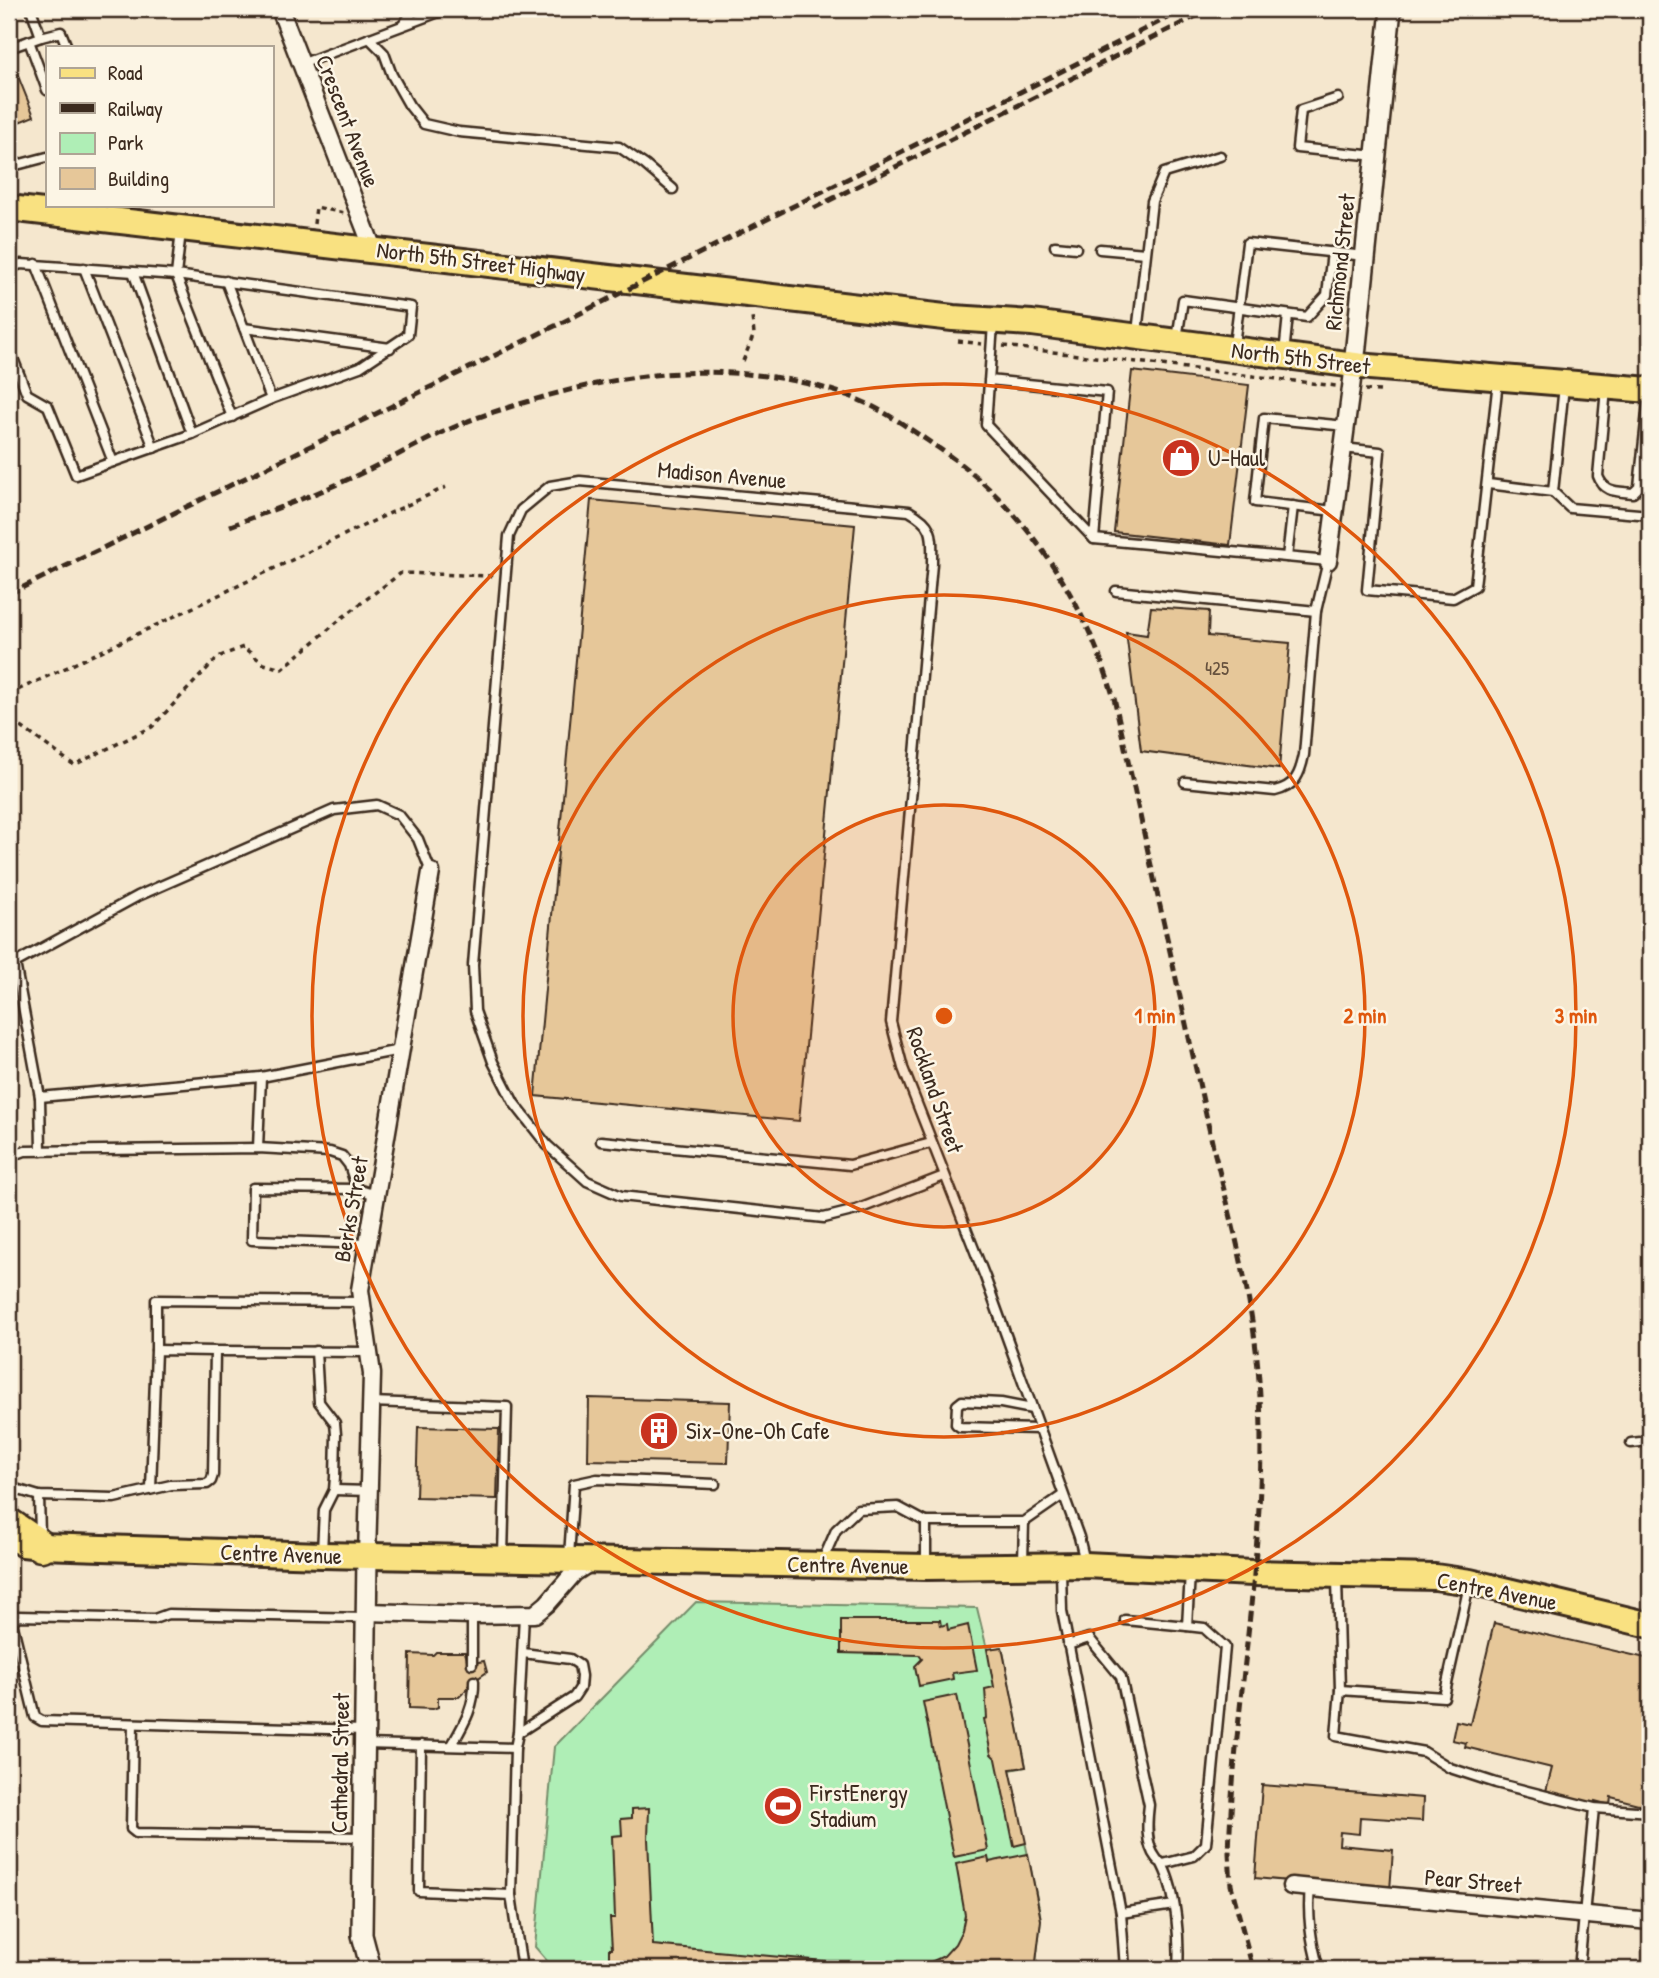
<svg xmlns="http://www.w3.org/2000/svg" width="1659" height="1978" font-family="'Patrick Hand',sans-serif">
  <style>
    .green { fill: #afeeb6; stroke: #758c6a; stroke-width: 2 }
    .building { fill: #e6c799; stroke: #3b2a1e; stroke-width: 2 }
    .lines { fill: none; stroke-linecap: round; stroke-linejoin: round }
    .service-casing { stroke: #3b2a1e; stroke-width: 13 }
    .minor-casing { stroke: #3b2a1e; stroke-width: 21 }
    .tertiary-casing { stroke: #3b2a1e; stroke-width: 24 }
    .primary-casing { stroke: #3b2a1e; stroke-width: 30 }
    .motorway-casing { stroke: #3b2a1e; stroke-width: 35 }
    .path { stroke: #3b2a1e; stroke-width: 3.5; stroke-dasharray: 5 5; stroke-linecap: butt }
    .service { stroke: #fcf5e5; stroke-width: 8 }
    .minor { stroke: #fcf5e5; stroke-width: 16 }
    .tertiary { stroke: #fcf5e5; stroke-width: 19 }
    .primary { stroke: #f9e181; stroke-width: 24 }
    .motorway { stroke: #f9e181; stroke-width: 30 }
    .rail { stroke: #3b2a1e; stroke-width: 5; stroke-dasharray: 10 5; stroke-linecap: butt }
    .ring { fill: none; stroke: #df570d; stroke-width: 3.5 }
    .labels { text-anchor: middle; stroke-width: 5; stroke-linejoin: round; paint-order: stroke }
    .number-label { font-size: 19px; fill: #66513d }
    .street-label { font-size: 23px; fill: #3b2a1e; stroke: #fcf5e5 }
    .poi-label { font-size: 23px; fill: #3b2a1e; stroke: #fcf5e5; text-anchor: start }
    .centre { fill: #df570d; stroke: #fcf5e5; stroke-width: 3.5 }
    .ring-label { font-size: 21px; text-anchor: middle; font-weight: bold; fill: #df570d; stroke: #fcf5e5; stroke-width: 5; stroke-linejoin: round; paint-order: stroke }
  </style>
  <rect width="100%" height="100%" fill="#f5e7ce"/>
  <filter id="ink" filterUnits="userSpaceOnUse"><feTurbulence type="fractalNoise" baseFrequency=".0143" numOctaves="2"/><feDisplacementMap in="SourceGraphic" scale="14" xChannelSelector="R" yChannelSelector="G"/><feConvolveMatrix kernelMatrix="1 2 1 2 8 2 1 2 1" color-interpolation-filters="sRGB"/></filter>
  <g filter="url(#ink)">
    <path class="green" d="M 696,1602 L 977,1608 L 987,1649 L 1002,1647 L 1026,1767 L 1010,1770 L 1039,1908 L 1041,1920 L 1036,1962 L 1044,1966 L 1043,1969 L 554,1969 L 535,1947 L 554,1747 Z"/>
    <g class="building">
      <path d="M 12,61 L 34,116 L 9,126 L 9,63 Z"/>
      <path d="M 1132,371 L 1249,385 L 1230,545 L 1114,532 Z"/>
      <path d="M 591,500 L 855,525 L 799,1121 L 535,1096 Z"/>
      <path d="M 1151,607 L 1209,611 L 1208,636 L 1290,643 L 1279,769 L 1141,751 L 1126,632 L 1147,635 Z"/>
      <path d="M 589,1398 L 730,1402 L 728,1463 L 588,1460 Z"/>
      <path d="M 418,1427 L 499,1429 L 497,1499 L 416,1497 Z"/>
      <path d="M 841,1620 L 940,1620 L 941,1626 L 947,1624 L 948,1630 L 968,1625 L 977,1670 L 952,1673 L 953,1679 L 919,1686 L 915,1666 L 922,1659 L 919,1655 L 841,1653 Z"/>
      <path d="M 1494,1623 L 1650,1659 L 1650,1807 L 1611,1797 L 1610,1805 L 1595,1801 L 1594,1805 L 1545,1795 L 1552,1768 L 1465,1747 L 1466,1743 L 1452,1740 L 1456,1721 L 1470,1724 Z"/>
      <path d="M 1002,1647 L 1026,1767 L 1010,1769 L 1026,1843 L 1014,1846 L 996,1759 L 991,1754 L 984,1719 L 987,1718 L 985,1689 L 994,1687 L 987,1649 Z"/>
      <path d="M 436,1652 L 465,1652 L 468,1664 L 484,1661 L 487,1672 L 471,1683 L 471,1685 L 459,1697 L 438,1697 L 438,1707 L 433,1709 L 409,1708 L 410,1654 L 433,1655 Z"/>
      <path d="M 957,1695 L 988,1850 L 954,1857 L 923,1702 Z"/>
      <path d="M 1262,1785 L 1423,1798 L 1422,1821 L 1360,1817 L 1359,1834 L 1340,1832 L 1339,1845 L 1393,1850 L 1390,1890 L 1255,1878 Z"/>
      <path d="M 649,1808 L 648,1839 L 653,1945 L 855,1964 L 855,1969 L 664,1969 L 665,1967 L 656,1967 L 656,1969 L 607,1969 L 607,1966 L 609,1965 L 609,1949 L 612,1949 L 610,1918 L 615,1918 L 612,1836 L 622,1835 L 621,1819 L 632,1818 L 632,1809 Z"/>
      <path d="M 1028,1854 L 1041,1920 L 1036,1962 L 1044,1966 L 1043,1969 L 872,1969 L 872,1965 L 920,1967 L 944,1956 L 955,1944 L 962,1930 L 965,1915 L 956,1864 L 988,1857 L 989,1862 Z"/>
    </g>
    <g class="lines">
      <g class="service-casing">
        <g id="service">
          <path d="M 31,9 L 41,37 L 61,32 L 67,47"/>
          <path d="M 403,25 L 415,9"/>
          <path d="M 369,38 L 384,53 L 392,75 L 409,105 L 424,124 L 459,132 L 619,147 L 645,165 L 673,189"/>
          <path d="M 29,41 L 47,90"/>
          <path d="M 9,48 L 41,37"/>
          <path d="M 301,64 L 447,9"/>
          <path d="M 1338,98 L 1301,110 L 1297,148 L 1376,156"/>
          <path d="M 9,167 L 47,157"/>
          <path d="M 181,231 L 176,275 L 232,417"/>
          <path d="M 1055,246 L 1076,248"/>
          <path d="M 1100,249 L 1145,253"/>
          <path d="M 36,264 L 113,462"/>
          <path d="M 9,268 L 21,264 L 176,275 L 411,307 L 408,335 L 360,367 L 271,399 L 192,434 L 76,475 L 48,406 L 27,394 L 9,348"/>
          <path d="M 84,268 L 154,448"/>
          <path d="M 133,272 L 192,434"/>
          <path d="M 226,281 L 271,399"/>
          <path d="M 244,328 L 390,348"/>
          <path d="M 1137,333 L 1152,201 L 1164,173 L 1220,156"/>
          <path d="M 1177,339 L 1183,300 L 1307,317 L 1327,295 L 1332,252"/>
          <path d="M 1234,345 L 1247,243 L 1365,256"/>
          <path d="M 1284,354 L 1288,315"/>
          <path d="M 989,380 L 1107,392 L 1094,539 L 986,425 L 993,324"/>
          <path d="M 1606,389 L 1598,476 C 1604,493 1617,491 1633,493 L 1639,487 L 1649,394"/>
          <path d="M 1343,448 L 1380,452 L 1367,590 L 1453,598 L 1475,586 L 1498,381"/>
          <path d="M 1488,484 L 1553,492 L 1564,386"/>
          <path d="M 1553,492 L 1570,508 L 1650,515"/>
          <path d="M 1334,511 L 1255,502 L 1264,418 L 1346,426"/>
          <path d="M 1094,539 L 1328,561 L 1316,611 L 1304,755 C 1300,774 1296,786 1275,791 L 1185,782"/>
          <path d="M 1287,557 L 1293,506"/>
          <path d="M 1116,591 L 1316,611"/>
          <path d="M 400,1050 L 261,1077 L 40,1097 L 15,963 L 138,896 L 334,810 L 377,805 L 399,815 L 418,839 L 431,872"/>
          <path d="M 40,1097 L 41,1151"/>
          <path d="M 601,1141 L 850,1165 L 931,1143"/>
          <path d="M 258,1148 L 261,1077"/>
          <path d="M 9,1157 L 25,1151 L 258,1148 L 330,1152 L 342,1156 L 349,1165 L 357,1189 L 376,1195"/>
          <path d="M 944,1176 L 856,1210 L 824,1218 L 621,1196 L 587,1181 L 547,1145 L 514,1103 L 493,1062 L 475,1011 L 473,965 L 509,536 L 521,510 L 550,486 L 580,481 L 909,511 C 936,526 932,536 932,564 L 891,1022 L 903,1068 L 985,1277 L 1079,1537 L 1085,1562"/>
          <path d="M 357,1189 L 253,1188 L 252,1240 L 368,1244"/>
          <path d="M 156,1350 L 156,1300 L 361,1302"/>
          <path d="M 215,1351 L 369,1352"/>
          <path d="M 316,1351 L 319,1402 L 335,1423 L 336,1434 L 335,1477 L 334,1490 L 324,1510 L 322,1552"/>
          <path d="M 371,1402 L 507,1407 L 503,1555"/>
          <path d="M 1032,1409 L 1001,1403 L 962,1401 L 957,1405 L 956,1424 L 960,1427 L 1039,1429"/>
          <path d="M 1631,1443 L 1650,1441"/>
          <path d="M 9,1487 L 39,1496 L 114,1498 L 171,1485 L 207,1484 L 211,1481 L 213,1475 L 215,1351 L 156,1350 L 151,1489"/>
          <path d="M 334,1490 L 369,1491"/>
          <path d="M 39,1496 L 40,1535"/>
          <path d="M 569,1556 L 574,1484 L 597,1479 L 715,1484"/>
          <path d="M 822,1562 L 836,1530 L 858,1509 L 898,1507 L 926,1522"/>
          <path d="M 1023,1562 L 1024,1522 L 1063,1495"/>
          <path d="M 926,1564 L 926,1522 L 1024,1522"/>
          <path d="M 1061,1569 L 1062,1611 L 1121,1913 L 1125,1969"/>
          <path d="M 1337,1579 L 1340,1690 L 1444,1697 L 1469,1585"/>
          <path d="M 1125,1620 L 1187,1626 L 1190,1573"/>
          <path d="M 1068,1645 L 1089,1638 L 1121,1677 L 1149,1805 C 1147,1821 1145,1844 1156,1858 C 1161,1865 1159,1858 1163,1866 C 1176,1892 1180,1940 1178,1969"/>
          <path d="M 472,1664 L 472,1615"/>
          <path d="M 1340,1690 L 1336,1736 L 1424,1752 L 1450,1768 L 1496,1783 L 1594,1808 L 1650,1812"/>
          <path d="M 133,1724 L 131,1829 L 136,1833 L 363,1837"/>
          <path d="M 365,1730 L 42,1721 L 35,1717 L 12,1622 L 18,1616 L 154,1619 L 168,1614 L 366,1618"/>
          <path d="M 518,1733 L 574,1697 L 580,1688 L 581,1676 L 579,1665 L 570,1659 L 523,1653"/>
          <path d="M 365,1744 L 515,1748 L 518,1733 L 524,1615"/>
          <path d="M 421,1745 L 419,1891 L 511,1895"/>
          <path d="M 452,1745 C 464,1724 475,1706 474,1681"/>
          <path d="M 515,1748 L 511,1895 L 522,1969"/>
          <path d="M 1163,1864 L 1194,1856 L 1206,1844 L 1225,1647 L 1204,1628 L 1187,1626"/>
          <path d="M 1310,1888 C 1307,1916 1311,1942 1319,1969"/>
          <path d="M 1121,1913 L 1174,1905"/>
          <path d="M 1579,1969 L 1594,1808"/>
        </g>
      </g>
      <g class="minor-casing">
        <g id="minor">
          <path d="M 280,9 L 373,249"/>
          <path d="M 1328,561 L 1354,365"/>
          <path d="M 367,1556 L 372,1374 L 360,1290 L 431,872"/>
          <path d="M 367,1612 L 472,1615 L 535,1614 L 547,1604 L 574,1573 L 591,1562"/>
          <path d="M 1291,1886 L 1650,1921"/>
        </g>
      </g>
      <g class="tertiary-casing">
        <g id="tertiary">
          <path d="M 1354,365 L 1391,9"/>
          <path d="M 367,1556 L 362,1935 L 371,1969"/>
        </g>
      </g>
      <g class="primary-casing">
        <g id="primary">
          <path d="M 9,208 L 953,318 L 1032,323 L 1370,367 L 1650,390"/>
          <path d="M 23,1544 L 41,1546 L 322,1555 L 927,1567 L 1085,1565 L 1253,1573 L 1435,1577 L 1470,1582 L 1650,1625"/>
        </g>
      </g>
      <g class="motorway-casing">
        <path id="motorway" d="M 9,1524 L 41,1546"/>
      </g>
      <g class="path">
        <path d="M 314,224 L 316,207 L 344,213"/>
        <path d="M 958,341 L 982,344"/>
        <path d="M 1003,346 L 1336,386"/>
        <path d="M 743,361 L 754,334 L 752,317"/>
        <path d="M 1365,390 L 1380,391"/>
        <path d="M 9,694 C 156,627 299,555 446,487"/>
        <path d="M 13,721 L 74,765 L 152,727 L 218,657 L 243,647 L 264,664 L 282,669 L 343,617 L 401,573 L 493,576"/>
      </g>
      <use href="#service" class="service"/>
      <use href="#minor" class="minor"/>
      <use href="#tertiary" class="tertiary"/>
      <use href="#primary" class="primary"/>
      <use href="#motorway" class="motorway"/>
      <g class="rail">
        <path d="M 814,208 L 1210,9"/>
        <path d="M 230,526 C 267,512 304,499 340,483 C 383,464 423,440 466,422 C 488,413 510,407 533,400 C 636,369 745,359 849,396 C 881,408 909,428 937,447 C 1026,507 1085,599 1115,702 L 1214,1151 C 1235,1232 1256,1313 1260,1397 C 1267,1549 1234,1700 1229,1853 L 1231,1885 L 1253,1969"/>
        <path d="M 9,594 L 567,320 L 1185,9"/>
      </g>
    </g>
  </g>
  <circle cx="944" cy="1016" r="211" fill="#df570d" fill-opacity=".12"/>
  <g class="ring">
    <circle cx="944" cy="1016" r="211"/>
    <circle cx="944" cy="1016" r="421"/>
    <circle cx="944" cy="1016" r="632"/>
  </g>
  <defs>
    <g id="shop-disc" transform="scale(2.0125)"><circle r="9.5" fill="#c8321e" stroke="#fcf5e5"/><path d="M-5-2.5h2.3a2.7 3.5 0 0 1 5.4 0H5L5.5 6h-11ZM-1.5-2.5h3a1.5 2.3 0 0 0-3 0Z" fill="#fff"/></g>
    <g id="building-disc" transform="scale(2.0125)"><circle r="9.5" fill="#c8321e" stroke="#fcf5e5"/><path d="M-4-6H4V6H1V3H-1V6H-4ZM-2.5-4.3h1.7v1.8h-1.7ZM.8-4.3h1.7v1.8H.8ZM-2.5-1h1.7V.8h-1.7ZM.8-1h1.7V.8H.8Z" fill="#fff"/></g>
    <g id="stadium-disc" transform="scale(2.0125)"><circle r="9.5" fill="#c8321e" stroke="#fcf5e5"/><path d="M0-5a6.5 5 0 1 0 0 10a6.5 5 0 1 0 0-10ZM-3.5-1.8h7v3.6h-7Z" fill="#fff"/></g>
  </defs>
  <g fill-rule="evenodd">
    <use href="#shop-disc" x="1181" y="458"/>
    <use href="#building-disc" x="659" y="1431"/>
    <use href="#stadium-disc" x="783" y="1806"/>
  </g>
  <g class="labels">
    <g class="number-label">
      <text x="1217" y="675">425</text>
    </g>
    <g class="street-label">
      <text transform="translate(348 121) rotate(69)" y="8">Crescent Avenue</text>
      <text transform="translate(481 262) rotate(7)" y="8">North 5th Street Highway</text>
      <text transform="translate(1340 262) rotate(-84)" y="8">Richmond Street</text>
      <text transform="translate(1301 358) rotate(7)" y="8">North 5th Street</text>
      <text transform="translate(722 475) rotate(5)" y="8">Madison Avenue</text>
      <text transform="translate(935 1090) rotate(71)" y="8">Rockland Street</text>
      <text transform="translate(351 1209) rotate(-80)" y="8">Berks Street</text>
      <text transform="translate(281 1554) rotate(2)" y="8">Centre Avenue</text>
      <text transform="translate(848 1565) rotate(1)" y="8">Centre Avenue</text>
      <text transform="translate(1497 1591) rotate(11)" y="8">Centre Avenue</text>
      <text transform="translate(340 1763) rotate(-89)" y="8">Cathedral Street</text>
      <text transform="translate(1473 1881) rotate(5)" y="8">Pear Street</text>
    </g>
    <g class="poi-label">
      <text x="1208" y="466">U-Haul</text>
      <text x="686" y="1439">Six-One-Oh Cafe</text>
      <text x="810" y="1801">FirstEnergy<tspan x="810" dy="26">Stadium</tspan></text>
    </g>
  </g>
  <circle cx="944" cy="1016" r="10" class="centre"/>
  <g class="ring-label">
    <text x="1155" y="1023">1 min</text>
    <text x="1365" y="1023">2 min</text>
    <text x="1576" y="1023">3 min</text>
  </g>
  <rect width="1659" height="1978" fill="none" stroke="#fcf5e5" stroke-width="35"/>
  <rect x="18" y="18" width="1624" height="1943" fill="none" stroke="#3b2a1e" stroke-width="2.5" filter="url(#ink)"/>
  <rect x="46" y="46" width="228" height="161" fill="#fcf5e5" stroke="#afa495" stroke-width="2"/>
  <rect x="60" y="68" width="35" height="10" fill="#f9e181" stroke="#afa495" stroke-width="2"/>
  <text x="108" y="80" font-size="21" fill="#3b2a1e">Road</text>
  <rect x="60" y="103" width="35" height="10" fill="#3b2a1e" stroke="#afa495" stroke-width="2"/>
  <text x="108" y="116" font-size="21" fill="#3b2a1e">Railway</text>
  <rect x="60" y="133" width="35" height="21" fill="#afeeb6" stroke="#afa495" stroke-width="2"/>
  <text x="108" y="150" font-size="21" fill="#3b2a1e">Park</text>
  <rect x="60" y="168" width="35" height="21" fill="#e6c799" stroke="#afa495" stroke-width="2"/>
  <text x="108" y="186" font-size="21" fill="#3b2a1e">Building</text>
</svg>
